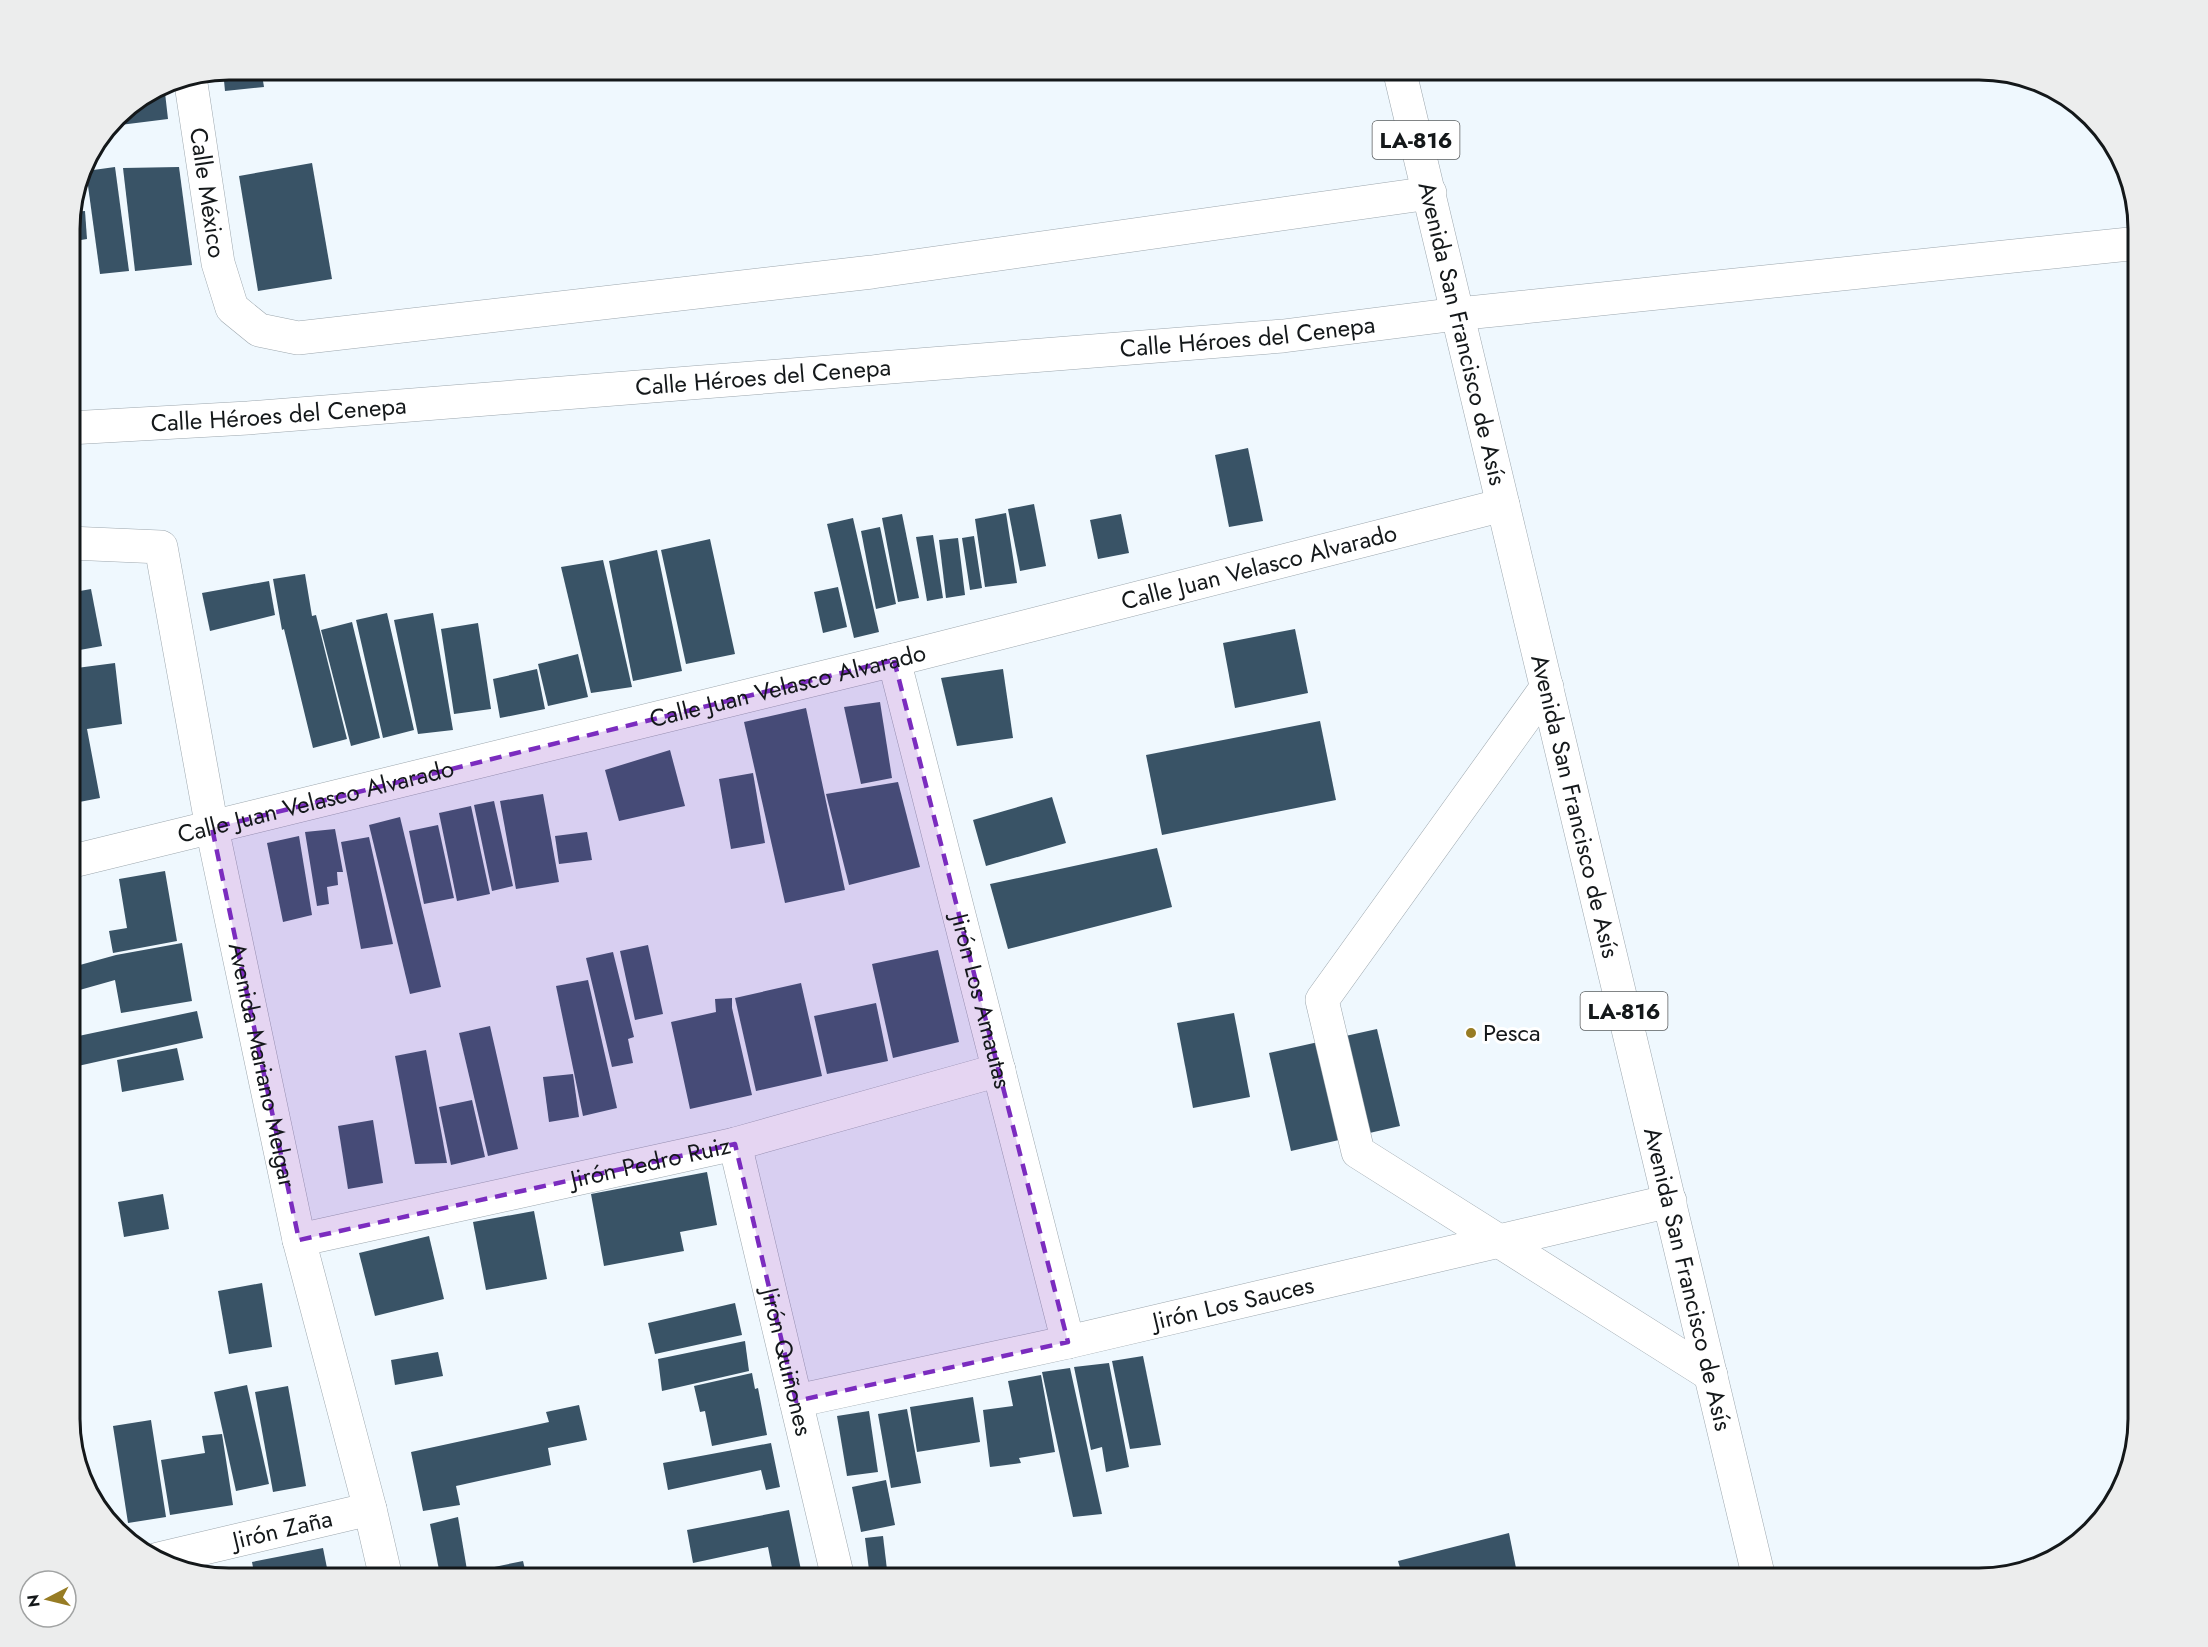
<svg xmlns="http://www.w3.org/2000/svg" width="2208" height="1647" font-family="Jost,sans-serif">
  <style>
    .building { fill: #395366 }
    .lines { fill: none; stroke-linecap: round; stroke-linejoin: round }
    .minor-casing { stroke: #9da7ae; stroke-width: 34 }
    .highway-casing { stroke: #9da7ae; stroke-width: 34 }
    .minor { stroke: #fff; stroke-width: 33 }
    .highway { stroke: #fff; stroke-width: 33 }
    .marked { fill: #7b2cbf; fill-opacity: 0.2; stroke: #7b2cbf; stroke-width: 4.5; stroke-dasharray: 12 8; stroke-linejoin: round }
    .poi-dot { fill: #977c24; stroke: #fff; stroke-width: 2 }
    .labels { text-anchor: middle; stroke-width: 6; stroke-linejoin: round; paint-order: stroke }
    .shield { fill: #fff; stroke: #5a5d5f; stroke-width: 1.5 }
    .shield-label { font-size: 22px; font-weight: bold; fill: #14181a }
    .street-label { font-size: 24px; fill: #14181a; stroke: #fff }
    .poi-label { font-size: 24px; fill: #14181a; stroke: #fff; text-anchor: start }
    .rim { fill: none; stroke: #14181a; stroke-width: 3 }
  </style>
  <rect width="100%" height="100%" fill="#eff8fe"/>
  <g class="building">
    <path d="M 228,69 L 261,69 L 264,87 L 225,91 L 223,70 Z"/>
    <path d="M 164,84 L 168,119 L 120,125 L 119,114 L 123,109 L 135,101 L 150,100 L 150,92 Z"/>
    <path d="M 312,163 L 332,279 L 258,291 L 239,176 Z"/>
    <path d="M 115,167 L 129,271 L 100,274 L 86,171 Z"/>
    <path d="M 179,167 L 192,265 L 135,271 L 123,168 Z"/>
    <path d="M 85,211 L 87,239 L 69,242 L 71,212 Z"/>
    <path d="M 1248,448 L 1263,521 L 1229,527 L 1215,455 Z"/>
    <path d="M 1034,504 L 1046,566 L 1020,571 L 1008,509 Z"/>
    <path d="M 1006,513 L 1017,583 L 985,587 L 975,519 Z"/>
    <path d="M 902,514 L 919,598 L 898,602 L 882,518 Z"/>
    <path d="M 1121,514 L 1129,553 L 1098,559 L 1090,520 Z"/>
    <path d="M 853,518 L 879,632 L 854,638 L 827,524 Z"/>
    <path d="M 880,527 L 896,604 L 876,609 L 861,531 Z"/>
    <path d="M 933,535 L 943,598 L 927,601 L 916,537 Z"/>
    <path d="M 974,536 L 982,588 L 970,590 L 962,538 Z"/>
    <path d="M 958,538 L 965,595 L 946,598 L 939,540 Z"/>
    <path d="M 710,539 L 735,654 L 686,664 L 661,550 Z"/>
    <path d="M 657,550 L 682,671 L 633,681 L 609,561 Z"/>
    <path d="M 603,560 L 632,687 L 591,693 L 561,567 Z"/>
    <path d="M 305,574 L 312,616 L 316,615 L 347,739 L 313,748 L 284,629 L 282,630 L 273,579 Z"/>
    <path d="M 269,581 L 275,615 L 210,631 L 202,593 Z"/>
    <path d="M 838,587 L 847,627 L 823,633 L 814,592 Z"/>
    <path d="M 91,589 L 102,646 L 74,651 L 69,628 L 69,593 Z"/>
    <path d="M 387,613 L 414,730 L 383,738 L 356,620 Z"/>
    <path d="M 433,613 L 453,730 L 418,734 L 394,620 Z"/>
    <path d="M 352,622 L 380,738 L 351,746 L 321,630 Z"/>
    <path d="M 478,623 L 491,709 L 454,714 L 441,629 Z"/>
    <path d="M 1295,629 L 1308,693 L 1235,708 L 1223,643 Z"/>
    <path d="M 578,654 L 588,697 L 548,706 L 538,664 Z"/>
    <path d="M 115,663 L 122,724 L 87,729 L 100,798 L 69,804 L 69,669 Z"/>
    <path d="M 537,669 L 545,709 L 500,718 L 493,679 Z"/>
    <path d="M 1003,669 L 1013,738 L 957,746 L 941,678 Z"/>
    <path d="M 880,702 L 892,778 L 861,784 L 844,707 Z"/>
    <path d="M 806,708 L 845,890 L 785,903 L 744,722 Z"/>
    <path d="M 1320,721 L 1336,800 L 1162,835 L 1146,755 Z"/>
    <path d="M 670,750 L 685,806 L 619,821 L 605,770 Z"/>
    <path d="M 753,773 L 765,843 L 731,849 L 719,779 Z"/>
    <path d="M 898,782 L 920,867 L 849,885 L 826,794 Z"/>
    <path d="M 543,794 L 559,882 L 516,889 L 500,801 Z"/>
    <path d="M 1052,797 L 1066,843 L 986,866 L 973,820 Z"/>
    <path d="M 494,801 L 513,886 L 492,891 L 474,805 Z"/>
    <path d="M 471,806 L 490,894 L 457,901 L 439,813 Z"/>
    <path d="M 400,817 L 441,987 L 410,994 L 369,825 Z"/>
    <path d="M 438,825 L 454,898 L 424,904 L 409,831 Z"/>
    <path d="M 335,829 L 343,872 L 337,872 L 338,885 L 327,887 L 329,904 L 317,906 L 305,832 Z"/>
    <path d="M 587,832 L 592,860 L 559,864 L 555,836 Z"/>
    <path d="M 299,836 L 312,915 L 283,922 L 267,843 Z"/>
    <path d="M 369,837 L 393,944 L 361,949 L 341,842 Z"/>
    <path d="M 1157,848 L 1172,907 L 1008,949 L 990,884 Z"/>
    <path d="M 165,871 L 177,941 L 113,953 L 109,931 L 127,928 L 119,879 Z"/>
    <path d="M 182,943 L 192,1001 L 121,1013 L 115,980 L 69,993 L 69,968 L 116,955 Z"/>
    <path d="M 648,945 L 663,1014 L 635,1020 L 620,951 Z"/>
    <path d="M 938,950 L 959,1042 L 893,1058 L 872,964 Z"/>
    <path d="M 613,952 L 634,1037 L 628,1039 L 633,1063 L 612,1067 L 586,958 Z"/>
    <path d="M 588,980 L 617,1108 L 583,1116 L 556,986 Z"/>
    <path d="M 801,983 L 822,1076 L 756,1091 L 735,998 Z"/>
    <path d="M 732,998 L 732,1008 L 752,1095 L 690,1109 L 671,1022 L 716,1012 L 715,999 Z"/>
    <path d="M 876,1003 L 888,1061 L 827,1074 L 814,1016 Z"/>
    <path d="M 197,1011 L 203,1038 L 69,1068 L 69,1038 Z"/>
    <path d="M 1234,1013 L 1250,1097 L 1193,1108 L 1177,1023 Z"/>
    <path d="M 490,1026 L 518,1149 L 488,1156 L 459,1033 Z"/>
    <path d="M 1377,1029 L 1400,1126 L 1291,1151 L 1269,1053 Z"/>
    <path d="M 177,1048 L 184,1080 L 122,1092 L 117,1060 Z"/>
    <path d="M 426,1050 L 447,1163 L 415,1164 L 395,1056 Z"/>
    <path d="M 573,1074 L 579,1117 L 549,1122 L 543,1077 Z"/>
    <path d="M 472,1100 L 485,1157 L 451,1165 L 439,1107 Z"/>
    <path d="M 373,1120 L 383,1183 L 348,1189 L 338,1126 Z"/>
    <path d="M 707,1172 L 717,1225 L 680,1232 L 684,1251 L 604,1266 L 591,1194 Z"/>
    <path d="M 163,1194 L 169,1229 L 124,1237 L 118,1202 Z"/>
    <path d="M 534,1211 L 547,1279 L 486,1290 L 473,1222 Z"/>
    <path d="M 429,1236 L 444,1299 L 375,1316 L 359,1253 Z"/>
    <path d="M 262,1283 L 272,1347 L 229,1354 L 218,1291 Z"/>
    <path d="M 735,1303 L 742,1335 L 655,1354 L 648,1323 Z"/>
    <path d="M 745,1341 L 749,1371 L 662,1391 L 658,1359 Z"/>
    <path d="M 438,1352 L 443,1376 L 395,1385 L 391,1360 Z"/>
    <path d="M 1143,1356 L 1161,1445 L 1130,1449 L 1112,1361 Z"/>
    <path d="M 1109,1363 L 1129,1467 L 1106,1472 L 1102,1447 L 1091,1450 L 1074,1367 Z"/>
    <path d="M 1070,1368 L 1102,1514 L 1073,1517 L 1042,1372 Z"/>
    <path d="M 752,1373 L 755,1389 L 758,1388 L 767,1435 L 712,1446 L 705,1411 L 700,1412 L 694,1386 Z"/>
    <path d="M 1041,1375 L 1055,1452 L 1019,1458 L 1021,1463 L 990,1467 L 983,1410 L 1013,1406 L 1008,1381 Z"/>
    <path d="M 247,1385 L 269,1484 L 236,1491 L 214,1392 Z"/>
    <path d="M 288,1386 L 306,1486 L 273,1492 L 255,1392 Z"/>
    <path d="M 973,1397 L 980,1442 L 917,1452 L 910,1407 Z"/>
    <path d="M 579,1405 L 587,1440 L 548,1448 L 551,1465 L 456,1486 L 460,1505 L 423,1511 L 411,1452 L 549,1422 L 546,1412 Z"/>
    <path d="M 907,1409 L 921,1483 L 891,1488 L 878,1414 Z"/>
    <path d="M 869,1411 L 878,1472 L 847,1476 L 837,1416 Z"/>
    <path d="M 151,1420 L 166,1517 L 128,1523 L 113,1426 Z"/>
    <path d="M 222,1434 L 233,1505 L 170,1515 L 161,1460 L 205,1453 L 202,1436 Z"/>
    <path d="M 771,1443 L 780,1487 L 766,1490 L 761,1470 L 668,1490 L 663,1463 Z"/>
    <path d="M 886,1480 L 895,1525 L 861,1532 L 852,1487 Z"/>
    <path d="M 789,1510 L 802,1575 L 774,1578 L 768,1547 L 693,1563 L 687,1530 Z"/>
    <path d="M 458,1517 L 467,1570 L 440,1575 L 430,1524 Z"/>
    <path d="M 1509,1533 L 1518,1578 L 1403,1578 L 1398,1561 Z"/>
    <path d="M 883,1536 L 888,1578 L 870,1578 L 865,1538 Z"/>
    <path d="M 323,1548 L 329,1578 L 255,1578 L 252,1562 Z"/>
    <path d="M 523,1561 L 527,1578 L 446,1578 L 446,1577 Z"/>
    <path d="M 1161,1571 L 1162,1578 L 1135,1578 L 1135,1577 Z"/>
  </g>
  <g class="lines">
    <g class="minor-casing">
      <g id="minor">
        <path id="s1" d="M 190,77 L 218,263 L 232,308 L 259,330 L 298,338 L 872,272 L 1430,193"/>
        <path id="s2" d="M 69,428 L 248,418 L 1283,336 L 1457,314 L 2139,243"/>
        <path id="s3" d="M 69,543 L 161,547 L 212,828 L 299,1240 L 370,1509 L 386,1578"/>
        <path id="s4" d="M 894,660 L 1068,1342"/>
        <path d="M 1547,687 L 1322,1000 L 1358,1152 L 1711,1375"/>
        <path id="s5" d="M 69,862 L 894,660 L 1503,505"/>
        <path id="s6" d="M 735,1144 L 838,1578"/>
        <path id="s7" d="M 299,1240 L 735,1144 L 999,1070"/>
        <path id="s8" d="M 796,1401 L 1068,1342 L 1670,1201"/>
        <path id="s9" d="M 158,1559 L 370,1509"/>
      </g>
    </g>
    <g class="highway-casing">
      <g id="highway">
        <path id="s10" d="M 1399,69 L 1759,1578"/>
      </g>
    </g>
    <use href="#minor" class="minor"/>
    <use href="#highway" class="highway"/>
  </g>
  <path class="marked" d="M 894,660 L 1068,1342 L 796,1401 L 735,1144 L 299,1240 L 212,828 Z"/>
  <circle class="poi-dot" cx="1471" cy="1033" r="6"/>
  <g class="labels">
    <g class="shield">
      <rect x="1372.5" y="121" width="87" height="38" rx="4.5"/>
      <rect x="1580.5" y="992" width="87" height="38" rx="4.5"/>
    </g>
    <g class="shield-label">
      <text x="1416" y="148">LA-816</text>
      <text x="1624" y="1019">LA-816</text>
    </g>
    <g class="street-label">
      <text dy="8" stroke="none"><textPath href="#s1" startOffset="117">Calle México</textPath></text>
      <text dy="8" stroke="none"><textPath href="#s10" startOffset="272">Avenida San Francisco de Asís</textPath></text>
      <text dy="8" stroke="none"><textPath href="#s2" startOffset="1182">Calle Héroes del Cenepa</textPath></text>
      <text dy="8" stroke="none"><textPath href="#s2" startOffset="696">Calle Héroes del Cenepa</textPath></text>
      <text dy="8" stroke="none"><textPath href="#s2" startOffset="210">Calle Héroes del Cenepa</textPath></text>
      <text dy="8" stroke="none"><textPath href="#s5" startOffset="1226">Calle Juan Velasco Alvarado</textPath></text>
      <text dy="8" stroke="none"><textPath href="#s5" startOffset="740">Calle Juan Velasco Alvarado</textPath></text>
      <text dy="8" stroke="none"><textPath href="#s5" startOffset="254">Calle Juan Velasco Alvarado</textPath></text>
      <text dy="8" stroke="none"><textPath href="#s10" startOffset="758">Avenida San Francisco de Asís</textPath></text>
      <text dy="8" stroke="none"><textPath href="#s4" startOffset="352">Jirón Los Amautas</textPath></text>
      <text dy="8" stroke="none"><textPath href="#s3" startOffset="620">Avenida Mariano Melgar</textPath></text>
      <text dy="8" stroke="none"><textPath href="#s7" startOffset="360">Jirón Pedro Ruiz</textPath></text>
      <text dy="8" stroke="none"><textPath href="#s10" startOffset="1244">Avenida San Francisco de Asís</textPath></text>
      <text dy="8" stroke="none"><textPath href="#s8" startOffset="448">Jirón Los Sauces</textPath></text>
      <text dy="8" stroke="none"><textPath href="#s6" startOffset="224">Jirón Quiñones</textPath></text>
      <text dy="8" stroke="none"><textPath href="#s9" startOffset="128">Jirón Zaña</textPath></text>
    </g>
    <g class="poi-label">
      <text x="1483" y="1041">Pesca</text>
    </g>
  </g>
  <path d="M0 0H2208V1647H0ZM229 80H1979A149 149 0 0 1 2128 229V1419A149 149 0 0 1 1979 1568H229A149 149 0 0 1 80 1419V229A149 149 0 0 1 229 80Z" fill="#eceded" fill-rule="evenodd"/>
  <path class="rim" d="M229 80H1979A149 149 0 0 1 2128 229V1419A149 149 0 0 1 1979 1568H229A149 149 0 0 1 80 1419V229A149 149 0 0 1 229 80Z"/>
  <g transform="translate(48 1599) rotate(263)"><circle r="28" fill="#ffffff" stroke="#a1a3a3" stroke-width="1.5"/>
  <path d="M0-4.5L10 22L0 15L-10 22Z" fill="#977c24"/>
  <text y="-9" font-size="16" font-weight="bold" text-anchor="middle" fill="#14181a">N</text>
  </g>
</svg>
